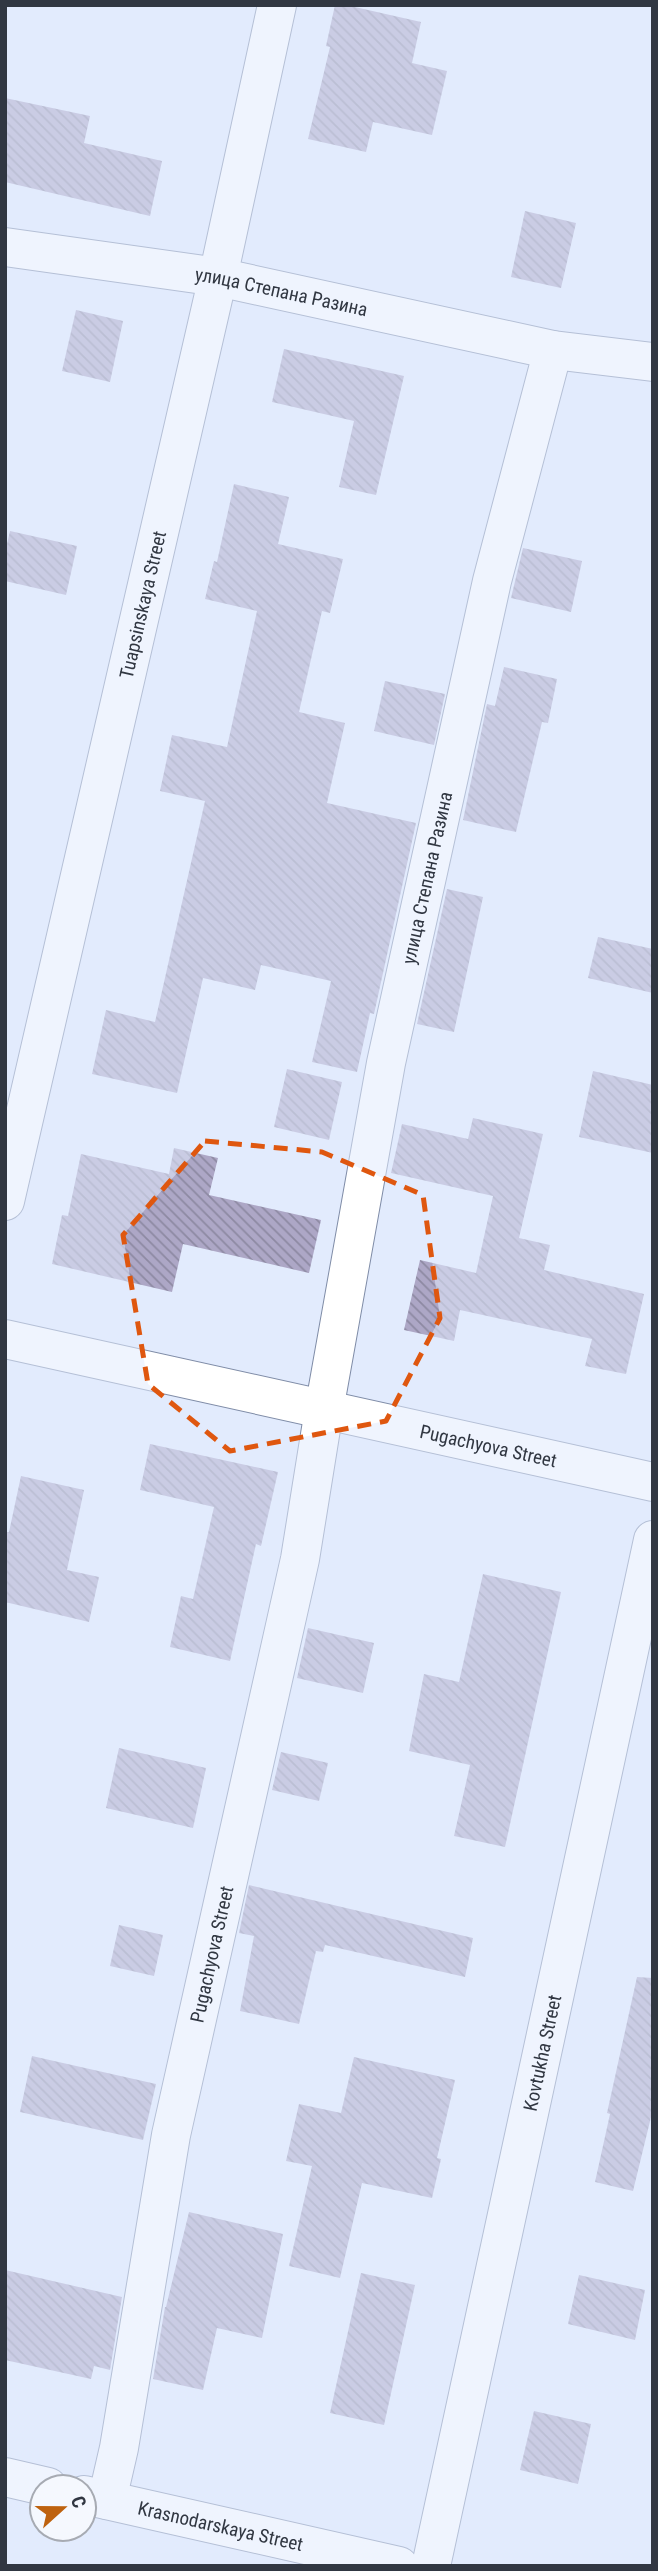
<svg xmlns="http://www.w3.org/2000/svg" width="658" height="2571" font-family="'Roboto Condensed',sans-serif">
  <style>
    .building { fill: url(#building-back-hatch) }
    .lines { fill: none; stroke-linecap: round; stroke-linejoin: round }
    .minor-casing { stroke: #7f8ca7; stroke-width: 40 }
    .secondary-casing { stroke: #7f8ca7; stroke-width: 40 }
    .minor { stroke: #fff; stroke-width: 38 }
    .secondary { stroke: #fff; stroke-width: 38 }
    .marked { fill: none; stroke: #df570f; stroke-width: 5; stroke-dasharray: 14 9; stroke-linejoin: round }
    .labels { text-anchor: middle; stroke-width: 5; stroke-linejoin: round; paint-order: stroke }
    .street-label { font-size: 19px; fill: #313742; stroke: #f5f8fe }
  </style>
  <defs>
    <pattern id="building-back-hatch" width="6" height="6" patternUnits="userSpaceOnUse" patternTransform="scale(1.75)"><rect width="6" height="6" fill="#ada7c6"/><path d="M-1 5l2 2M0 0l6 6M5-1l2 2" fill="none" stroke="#8d89a2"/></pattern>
  </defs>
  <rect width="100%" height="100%" fill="#e2ebfd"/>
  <g class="building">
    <path d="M 335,5 L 346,5 L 421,22 L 412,63 L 447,71 L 432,135 L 373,122 L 366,152 L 308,139 L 330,47 L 326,46 Z"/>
    <path d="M 5,98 L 90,116 L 84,143 L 162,161 L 150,216 L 5,182 Z"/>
    <path d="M 525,211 L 576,223 L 561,288 L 511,277 Z"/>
    <path d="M 76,310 L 123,321 L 110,382 L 62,371 Z"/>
    <path d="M 284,349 L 404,376 L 376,495 L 339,487 L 354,421 L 272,402 Z"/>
    <path d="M 234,484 L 289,497 L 278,544 L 343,559 L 330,613 L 322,611 L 299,712 L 345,723 L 327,803 L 416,823 L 374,1014 L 370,1013 L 357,1072 L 312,1062 L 331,981 L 261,965 L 255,990 L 203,978 L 177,1093 L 92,1074 L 106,1010 L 155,1022 L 205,801 L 160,791 L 172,735 L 227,747 L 257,611 L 205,599 L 214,561 L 217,562 Z"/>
    <path d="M 10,531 L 77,546 L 66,595 L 5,581 L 5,553 Z"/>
    <path d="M 523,548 L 582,561 L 571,612 L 511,598 Z"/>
    <path d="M 504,667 L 557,679 L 548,723 L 542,722 L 516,832 L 463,820 L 487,704 L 495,706 Z"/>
    <path d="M 385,681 L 445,694 L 434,745 L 374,731 Z"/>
    <path d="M 447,889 L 483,897 L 454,1032 L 417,1024 Z"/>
    <path d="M 598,937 L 653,949 L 653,993 L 588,978 Z"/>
    <path d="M 287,1069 L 342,1082 L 329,1140 L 274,1127 Z"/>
    <path d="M 593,1071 L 653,1085 L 653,1153 L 579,1137 Z"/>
    <path d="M 473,1118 L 543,1134 L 519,1238 L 550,1245 L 544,1270 L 644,1294 L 626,1374 L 585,1366 L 592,1339 L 460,1310 L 454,1341 L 404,1330 L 420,1260 L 476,1273 L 493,1196 L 391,1173 L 402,1124 L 468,1139 Z"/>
    <path d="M 174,1148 L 218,1158 L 209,1195 L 321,1220 L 309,1273 L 183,1244 L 172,1292 L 52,1264 L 62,1215 L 68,1216 L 81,1154 L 169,1174 Z"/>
    <path d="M 150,1444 L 278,1472 L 261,1546 L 256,1544 L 230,1661 L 170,1647 L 181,1596 L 193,1599 L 214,1507 L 140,1490 Z"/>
    <path d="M 21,1476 L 84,1490 L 67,1570 L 99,1577 L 89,1622 L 5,1602 L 5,1532 L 9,1532 Z"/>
    <path d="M 483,1574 L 561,1592 L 505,1847 L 454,1836 L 470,1765 L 409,1751 L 424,1674 L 459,1682 Z"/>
    <path d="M 308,1628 L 374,1643 L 363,1693 L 297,1678 Z"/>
    <path d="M 119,1748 L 206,1768 L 193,1828 L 106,1808 Z"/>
    <path d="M 281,1752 L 328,1763 L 319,1801 L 272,1790 Z"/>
    <path d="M 249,1885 L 473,1938 L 465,1977 L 325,1945 L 323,1952 L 316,1951 L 299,2024 L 240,2011 L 254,1936 L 239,1933 Z"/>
    <path d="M 119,1925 L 163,1935 L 154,1976 L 110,1966 Z"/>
    <path d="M 637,1977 L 653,1978 L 653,2109 L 633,2191 L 595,2182 L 610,2114 L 607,2113 Z"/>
    <path d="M 32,2056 L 156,2084 L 143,2140 L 20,2112 Z"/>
    <path d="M 354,2057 L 455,2080 L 437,2158 L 441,2159 L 432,2198 L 362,2183 L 340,2278 L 289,2266 L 312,2166 L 286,2161 L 299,2104 L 341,2113 Z"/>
    <path d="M 189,2212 L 283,2234 L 262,2338 L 217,2328 L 203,2390 L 153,2379 L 165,2307 L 166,2307 Z"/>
    <path d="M 5,2270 L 122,2297 L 110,2370 L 94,2366 L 91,2379 L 5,2360 Z"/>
    <path d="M 361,2273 L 415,2285 L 384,2425 L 330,2413 Z"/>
    <path d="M 579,2275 L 645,2290 L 635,2340 L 568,2324 Z"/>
    <path d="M 534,2411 L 591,2424 L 578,2484 L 520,2470 Z"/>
  </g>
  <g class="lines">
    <g class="minor-casing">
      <g id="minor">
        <path id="s1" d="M 5,247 L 218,277 L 553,350 L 653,362"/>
        <path id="s2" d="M 5,1201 L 218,277 L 277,5"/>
        <path id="s3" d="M 5,1339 L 653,1482"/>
        <path id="s4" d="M 107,2500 L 119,2448 L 171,2135 L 300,1559 L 324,1410 L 386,1063 L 492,581 L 553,350"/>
        <path id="s5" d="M 431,2566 L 653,1540"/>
      </g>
    </g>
    <g class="secondary-casing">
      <g id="secondary">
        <path d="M 5,2477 L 48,2487"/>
        <path id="s6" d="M 84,2495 L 399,2566"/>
      </g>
    </g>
    <use href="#minor" class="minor"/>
    <use href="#secondary" class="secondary"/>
  </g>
  <path d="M0 0H658V2571H0ZM 205,1141 L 322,1152 L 423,1195 L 440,1318 L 386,1421 L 230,1451 L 148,1384 L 123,1235 Z" fill="#e2ebfd" fill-opacity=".55" fill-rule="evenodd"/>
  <path class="marked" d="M 205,1141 L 322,1152 L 423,1195 L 440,1318 L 386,1421 L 230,1451 L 148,1384 L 123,1235 Z"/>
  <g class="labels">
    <g class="street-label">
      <text dy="7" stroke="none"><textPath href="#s1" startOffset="280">улица Степана Разина</textPath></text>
      <text dy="7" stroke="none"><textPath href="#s2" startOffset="612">Tuapsinskaya Street</textPath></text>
      <text dy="7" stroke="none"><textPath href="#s4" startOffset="1654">улица Степана Разина</textPath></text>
      <text dy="7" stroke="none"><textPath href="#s3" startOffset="495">Pugachyova Street</textPath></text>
      <text dy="7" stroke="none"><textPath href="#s4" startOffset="556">Pugachyova Street</textPath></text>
      <text dy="7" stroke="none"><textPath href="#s5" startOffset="525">Kovtukha Street</textPath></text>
      <text dy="7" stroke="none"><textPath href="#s6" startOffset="140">Krasnodarskaya Street</textPath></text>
    </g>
  </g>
  <rect width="658" height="2571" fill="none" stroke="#313742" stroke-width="14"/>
  <g transform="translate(63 2508) rotate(69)"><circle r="33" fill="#f5f8fe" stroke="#a7abb3" stroke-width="2"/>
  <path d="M0-5L12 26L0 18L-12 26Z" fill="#be620f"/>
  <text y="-10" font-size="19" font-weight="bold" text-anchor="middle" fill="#313742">С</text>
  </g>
</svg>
